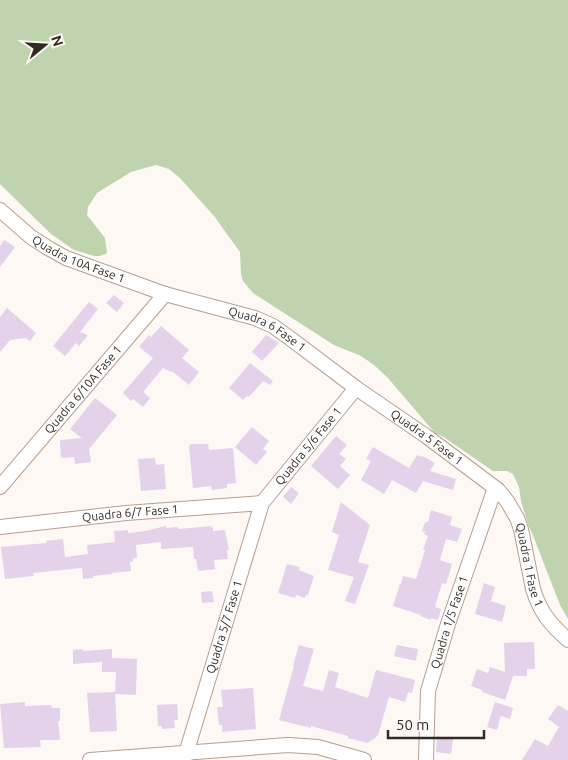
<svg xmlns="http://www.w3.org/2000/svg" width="568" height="760" font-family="Ubuntu,sans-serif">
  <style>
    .green { fill: #bfd3af }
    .building { fill: #e4d2ea }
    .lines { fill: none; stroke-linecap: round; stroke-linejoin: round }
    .minor-casing { stroke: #b79e8e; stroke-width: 16 }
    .minor { stroke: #fff; stroke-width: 14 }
    .labels { text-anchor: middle; stroke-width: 5; stroke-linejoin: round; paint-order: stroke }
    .street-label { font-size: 12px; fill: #342a24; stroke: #fdf8f4 }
  </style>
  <rect width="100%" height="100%" fill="#fdf8f4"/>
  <path class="green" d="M 0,0 L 568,0 L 568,619 L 560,605 L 534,538 L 528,524 L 521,501 L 519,487 L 513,474 L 507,471 L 493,471 L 442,436 L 435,433 L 387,377 L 374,365 L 361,356 L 334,345 L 253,293 L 243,281 L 241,274 L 240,252 L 214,216 L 180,178 L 169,169 L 156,165 L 131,172 L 97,193 L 88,207 L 87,215 L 105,238 L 107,253 L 100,256 L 94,256 L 74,250 L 51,234 L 0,184 Z"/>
  <g class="building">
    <path d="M 4,240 L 15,247 L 0,267 L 0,246 Z"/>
    <path d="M 114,295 L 124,303 L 117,312 L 106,303 Z"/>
    <path d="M 89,302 L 98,309 L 80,332 L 88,335 L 79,346 L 76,343 L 65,356 L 53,346 Z"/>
    <path d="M 7,308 L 36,333 L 30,341 L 26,338 L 10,340 L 0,352 L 0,317 Z"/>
    <path d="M 161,326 L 189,350 L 182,358 L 199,372 L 189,385 L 172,371 L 171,372 L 163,368 L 143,392 L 150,398 L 143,407 L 133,399 L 131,401 L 123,393 L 153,358 L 139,347 L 149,335 L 151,337 Z"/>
    <path d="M 266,335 L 279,343 L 262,361 L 252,352 Z"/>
    <path d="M 250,363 L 273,381 L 270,385 L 263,381 L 249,397 L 247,396 L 243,400 L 229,388 Z"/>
    <path d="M 95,398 L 117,415 L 89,449 L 91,462 L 75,464 L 74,457 L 61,458 L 60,440 L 82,438 L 70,429 Z"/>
    <path d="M 252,427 L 269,441 L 263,449 L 267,452 L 256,465 L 235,447 Z"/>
    <path d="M 336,436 L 347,445 L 339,454 L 346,459 L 340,466 L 350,475 L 338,489 L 311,466 Z"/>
    <path d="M 190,444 L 208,444 L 209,450 L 233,448 L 236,483 L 227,484 L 227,488 L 212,490 L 211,486 L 193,488 L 189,446 L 190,446 Z"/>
    <path d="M 373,447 L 409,468 L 417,455 L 422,457 L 423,456 L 435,463 L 430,471 L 456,479 L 453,490 L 423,481 L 416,493 L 392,480 L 384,494 L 361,480 L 371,461 L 366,459 Z"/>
    <path d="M 155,458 L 156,465 L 164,464 L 166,489 L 141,491 L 138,459 Z"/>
    <path d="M 291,487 L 299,493 L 291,504 L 283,497 Z"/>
    <path d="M 341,502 L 370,525 L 358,562 L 369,565 L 355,604 L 345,601 L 354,577 L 328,570 L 339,535 L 332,532 Z"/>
    <path d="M 431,510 L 452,517 L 450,525 L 462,529 L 457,542 L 446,539 L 440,560 L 452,564 L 446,584 L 442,583 L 435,607 L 441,609 L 438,620 L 431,618 L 431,620 L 420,616 L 421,615 L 393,606 L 400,584 L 401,584 L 403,576 L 416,579 L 425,550 L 423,550 L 428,536 L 424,534 L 425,532 L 422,531 L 425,522 L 428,522 Z"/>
    <path d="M 166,526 L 166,528 L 177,527 L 179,529 L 211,526 L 211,528 L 213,527 L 213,531 L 225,530 L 229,550 L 227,550 L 228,559 L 214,560 L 215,569 L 198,571 L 196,559 L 194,559 L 193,547 L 161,549 L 161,542 L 136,545 L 137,558 L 133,558 L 133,561 L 130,562 L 131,571 L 112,573 L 112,574 L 93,576 L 93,578 L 83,579 L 82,568 L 33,573 L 34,576 L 5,579 L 1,547 L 47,543 L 46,541 L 63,539 L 65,557 L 88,554 L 87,545 L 115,542 L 114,531 L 128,530 L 128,533 L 145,531 Z"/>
    <path d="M 287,564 L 300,567 L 299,570 L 314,576 L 308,595 L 306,595 L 305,598 L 296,595 L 295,598 L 278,593 Z"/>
    <path d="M 484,583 L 495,587 L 491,601 L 506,606 L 502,622 L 475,614 Z"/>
    <path d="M 212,591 L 214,602 L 202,603 L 201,592 Z"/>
    <path d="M 534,642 L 535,669 L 527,669 L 527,676 L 513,676 L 505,700 L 482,692 L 482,690 L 471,686 L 477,669 L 488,673 L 490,667 L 505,672 L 504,643 Z"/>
    <path d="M 299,645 L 314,649 L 303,686 L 323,691 L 329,670 L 339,673 L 335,687 L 368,698 L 376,670 L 415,680 L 412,693 L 408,692 L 405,702 L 389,697 L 378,735 L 374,739 L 367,743 L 348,738 L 348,736 L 311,726 L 311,728 L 279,720 L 294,666 L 293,666 Z"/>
    <path d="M 397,645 L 418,649 L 416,661 L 394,656 Z"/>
    <path d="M 83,649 L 83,651 L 112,649 L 112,658 L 137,659 L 136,695 L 115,694 L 116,672 L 102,672 L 102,662 L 73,664 L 73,650 Z"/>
    <path d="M 253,688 L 256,729 L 222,732 L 222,725 L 219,725 L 217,707 L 223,707 L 221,690 Z"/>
    <path d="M 115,692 L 117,731 L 90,732 L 87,693 Z"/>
    <path d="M 25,702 L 25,706 L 51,705 L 52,708 L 60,708 L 60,721 L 58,721 L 60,740 L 40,740 L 41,747 L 4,748 L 0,704 Z"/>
    <path d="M 495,702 L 513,708 L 510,719 L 501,716 L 497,730 L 487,727 Z"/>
    <path d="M 177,704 L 178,720 L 174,720 L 175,728 L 162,729 L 162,726 L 158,726 L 157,705 Z"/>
    <path d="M 558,705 L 568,711 L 568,760 L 522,760 L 535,739 L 548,746 L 559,727 L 548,719 Z"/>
    <path d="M 437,736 L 453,739 L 451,754 L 436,752 Z"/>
  </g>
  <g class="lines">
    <g class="minor-casing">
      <g id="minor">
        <path id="s1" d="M 0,210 L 31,237 L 48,248 L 66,258 L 165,294 L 255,318 L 273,326 L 291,339 L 356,388 L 426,436 L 498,490 L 507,501 L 517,518 L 521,529 L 533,589 C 540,612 550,624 568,640"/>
        <path id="s2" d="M 0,487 L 165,294"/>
        <path id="s3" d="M 0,527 L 126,513 L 262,503"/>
        <path d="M 90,760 L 288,745 L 318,747 L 364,760"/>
        <path id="s4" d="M 184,760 L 262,503 L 356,388"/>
        <path id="s5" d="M 426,760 L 428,691 L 448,624 L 495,488"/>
      </g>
    </g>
    <use href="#minor" class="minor"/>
  </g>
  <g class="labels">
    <g class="street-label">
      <text dy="4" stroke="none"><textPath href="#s1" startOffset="94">Quadra 10A Fase 1</textPath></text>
      <text dy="4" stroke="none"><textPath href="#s1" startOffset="296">Quadra 6 Fase 1</textPath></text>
      <text dy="4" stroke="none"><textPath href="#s2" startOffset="128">Quadra 6/10A Fase 1</textPath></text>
      <text dy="4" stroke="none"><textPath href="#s1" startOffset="490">Quadra 5 Fase 1</textPath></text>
      <text dy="4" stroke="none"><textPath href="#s4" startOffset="342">Quadra 5/6 Fase 1</textPath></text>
      <text dy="4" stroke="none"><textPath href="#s3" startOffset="131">Quadra 6/7 Fase 1</textPath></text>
      <text dy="4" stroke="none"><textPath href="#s1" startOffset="661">Quadra 1 Fase 1</textPath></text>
      <text dy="4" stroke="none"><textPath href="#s5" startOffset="141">Quadra 1/5 Fase 1</textPath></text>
      <text dy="4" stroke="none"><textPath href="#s4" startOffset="139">Quadra 5/7 Fase 1</textPath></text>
    </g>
  </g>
  <g transform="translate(45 45) rotate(72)" stroke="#fdf8f4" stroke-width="4" paint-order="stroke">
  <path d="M0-4L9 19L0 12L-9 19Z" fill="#342a24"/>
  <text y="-8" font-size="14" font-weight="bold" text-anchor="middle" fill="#342a24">N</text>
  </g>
  <path d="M388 730v8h96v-8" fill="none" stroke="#342a24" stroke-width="2.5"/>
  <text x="396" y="730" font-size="15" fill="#342a24" stroke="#fdf8f4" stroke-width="4" paint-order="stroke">50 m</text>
</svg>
